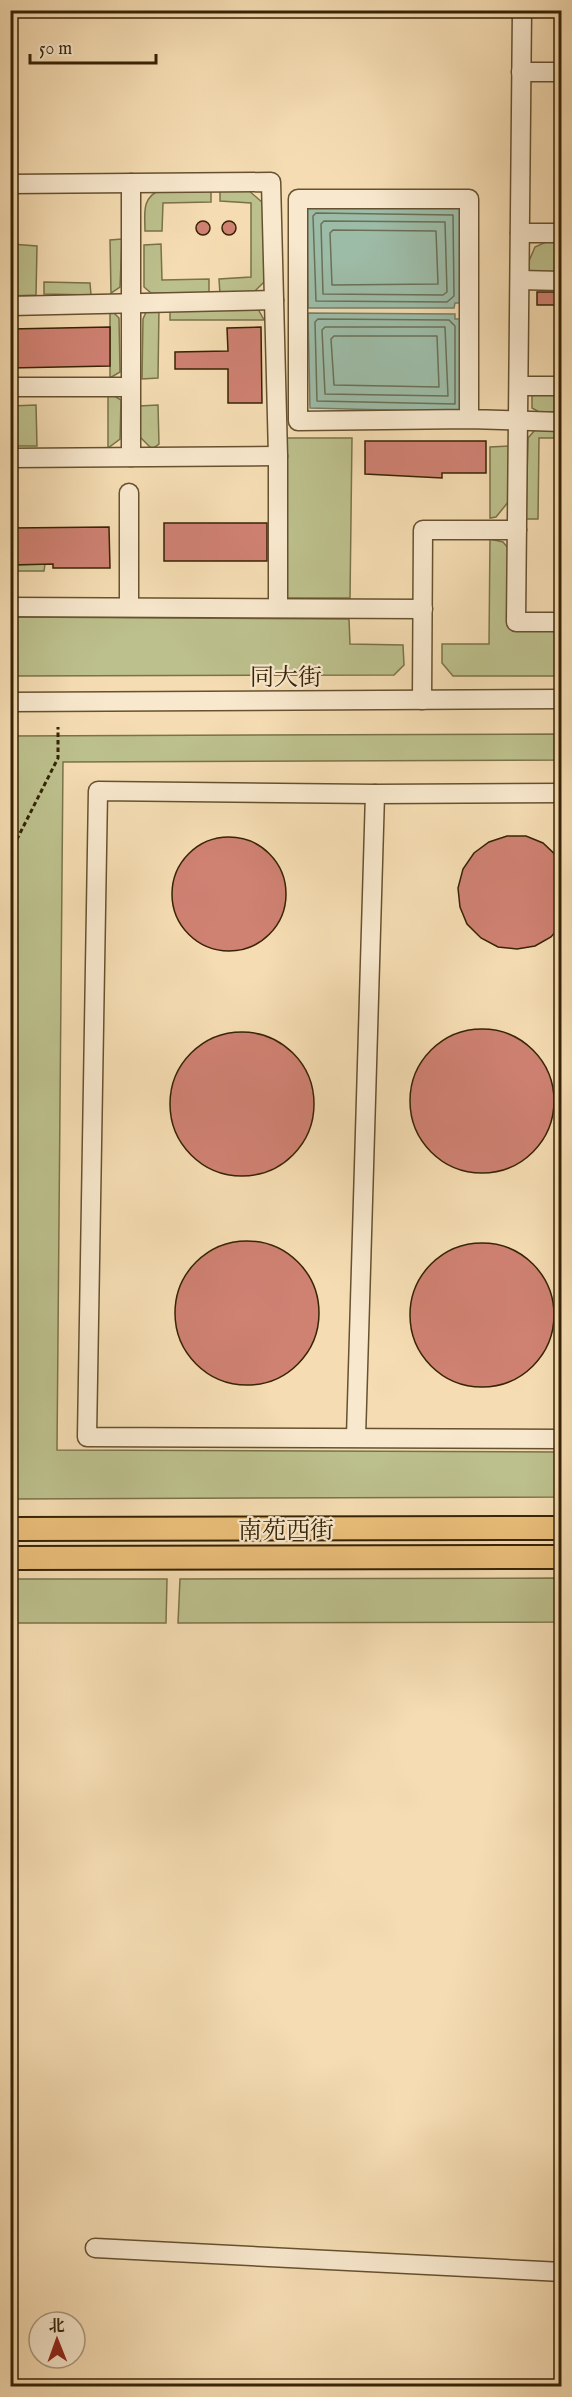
<svg xmlns="http://www.w3.org/2000/svg" width="572" height="2397" font-family="'IM FELL English','Noto Serif SC',serif">
  <style>
    .green { fill: #bcc08c; stroke: #7a7248; stroke-width: 1.5 }
    .water { fill: #9dbca8; stroke: #747f67; stroke-width: 1.5 }
    .lines { fill: none; stroke-linecap: round; stroke-linejoin: round }
    .shore { stroke: #6a7056; stroke-width: 1.5 }
    .building { fill: #cf8172; stroke: #372305; stroke-width: 1.5 }
    .minor-casing { stroke: #665130; stroke-width: 21 }
    .major-casing { stroke: #372305; stroke-width: 26 }
    .path { stroke: #372305; stroke-width: 3; stroke-dasharray: 4.5 3; stroke-linecap: butt }
    .minor { stroke: #f8e8cd; stroke-width: 18 }
    .major { stroke: #eabe79; stroke-width: 22 }
    .labels { text-anchor: middle; stroke-width: 4.5; stroke-linejoin: round; paint-order: stroke }
    .street-label { font-size: 24px; fill: #372305; stroke: #f8e8cd }
  </style>
  <rect width="100%" height="100%" fill="#f5dcb2"/>
  <filter id="stains"><feTurbulence type="fractalNoise" baseFrequency=".00333" numOctaves="4"/><feColorMatrix values="0 0 0 0 .2 0 0 0 0 .09 0 0 0 0 .02 0 0 0 .5 -.17"/></filter>
  <radialGradient id="worn" r=".72"><stop offset=".6" stop-color="#630" stop-opacity="0"/><stop offset="1" stop-color="#630" stop-opacity=".3"/></radialGradient>
  <g class="green">
    <path d="M 247,189 L 263,203 L 265,281 L 253,293 L 220,294 L 219,279 L 251,277 L 251,203 L 220,201 L 220,190 Z"/>
    <path d="M 160,190 L 211,191 L 211,202 L 163,203 L 162,231 L 145,231 C 145,214 141,198 160,190 Z"/>
    <path d="M 122,239 L 120,287 L 111,293 L 110,240 Z"/>
    <path d="M 546,242 L 561,242 L 561,273 L 529,273 L 529,261 L 535,247 Z"/>
    <path d="M 11,244 L 37,246 L 36,295 L 11,296 Z"/>
    <path d="M 161,244 L 162,280 L 209,279 L 209,294 L 151,293 L 144,287 L 144,245 Z"/>
    <path d="M 44,282 L 90,283 L 91,295 L 44,294 Z"/>
    <path d="M 170,306 L 258,309 L 264,320 L 170,320 Z"/>
    <path d="M 159,307 L 158,378 L 142,379 L 143,319 L 146,312 Z"/>
    <path d="M 110,309 L 119,318 L 120,372 L 110,378 Z"/>
    <path d="M 108,392 L 121,400 L 120,439 L 108,448 Z"/>
    <path d="M 532,394 L 561,394 L 561,412 L 539,412 L 532,408 Z"/>
    <path d="M 36,405 L 37,446 L 11,446 L 11,406 Z"/>
    <path d="M 158,405 L 159,444 L 152,449 L 140,437 L 139,406 Z"/>
    <path d="M 545,428 L 561,428 L 561,438 L 539,438 L 538,519 L 526,519 L 528,438 L 535,430 Z"/>
    <path d="M 285,438 L 352,438 L 350,598 L 286,598 Z"/>
    <path d="M 510,446 L 509,501 L 496,517 L 490,518 L 490,447 Z"/>
    <path d="M 490,539 L 503,542 L 508,548 L 509,627 L 561,628 L 561,676 L 453,676 L 442,663 L 442,644 L 489,644 Z"/>
    <path d="M 45,564 L 44,571 L 11,571 L 10,565 Z"/>
    <path d="M 11,617 L 349,619 L 350,644 L 403,645 L 404,665 L 394,675 L 11,676 Z"/>
    <path d="M 561,734 L 561,760 L 63,762 L 57,1450 L 561,1452 L 561,1497 L 11,1499 L 10,736 Z"/>
    <path d="M 561,1578 L 561,1622 L 178,1623 L 180,1579 Z"/>
    <path d="M 11,1579 L 167,1579 L 166,1623 L 11,1623 Z"/>
  </g>
  <g class="water">
    <path d="M 307,207 L 460,208 L 461,303 L 455,303 L 454,308 L 308,308 Z"/>
    <path d="M 308,313 L 455,314 L 455,319 L 461,319 L 462,412 L 310,408 Z"/>
    <path d="M 561,529 L 561,570 C 552,556 553,544 561,529 Z"/>
  </g>
  <g class="lines">
    <g class="shore">
      <path d="M 316,213 L 453,215 L 454,296 L 447,302 L 316,301 L 313,216 Z"/>
      <path d="M 324,221 L 445,222 L 447,292 L 443,295 L 323,294 L 321,224 Z"/>
      <path d="M 333,230 L 436,231 L 438,284 L 332,285 L 330,233 Z"/>
      <path d="M 318,319 L 449,320 L 455,326 L 455,404 L 317,401 L 315,322 Z"/>
      <path d="M 325,327 L 445,327 L 448,396 L 325,394 L 322,330 Z"/>
      <path d="M 334,336 L 437,336 L 439,387 L 334,385 L 331,339 Z"/>
    </g>
  </g>
  <g class="building">
    <circle cx="203" cy="228" r="7"/>
    <circle cx="229" cy="228" r="7"/>
    <rect x="537" y="292" width="24" height="13"/>
    <path d="M 110,327 L 110,366 L 10,368 L 10,329 Z"/>
    <path d="M 261,327 L 262,403 L 228,403 L 228,369 L 175,369 L 175,352 L 228,351 L 227,328 Z"/>
    <path d="M 365,441 L 486,441 L 486,473 L 442,473 L 442,478 L 365,474 Z"/>
    <rect x="164" y="523" width="103" height="38"/>
    <path d="M 109,527 L 110,568 L 53,568 L 53,564 L 10,565 L 10,528 Z"/>
    <path d="M 507,836 L 526,836 L 543,843 L 561,860 L 561,925 L 551,937 L 535,946 L 517,949 L 498,947 L 481,938 L 467,924 L 460,907 L 458,888 L 463,869 L 474,853 L 489,842 Z"/>
    <circle cx="229" cy="894" r="57"/>
    <circle cx="482" cy="1101" r="72"/>
    <circle cx="242" cy="1104" r="72"/>
    <circle cx="247" cy="1313" r="72"/>
    <circle cx="482" cy="1315" r="72"/>
  </g>
  <g class="lines">
    <g class="minor-casing">
      <g id="minor">
        <path d="M 522,10 L 516,622 L 562,622"/>
        <path d="M 521,72 L 562,72"/>
        <path d="M 10,184 L 271,182 L 278,456 L 278,608"/>
        <path d="M 520,233 L 562,233"/>
        <path d="M 520,280 L 562,281"/>
        <path d="M 10,306 L 274,300"/>
        <path d="M 519,386 L 562,386"/>
        <path d="M 10,387 L 130,387"/>
        <path d="M 469,419 L 469,199 L 298,199 L 298,421 L 469,419 L 562,422"/>
        <path d="M 131,457 L 131,183"/>
        <path d="M 10,458 L 278,456"/>
        <path d="M 10,607 L 423,609"/>
        <path d="M 129,607 L 129,493"/>
        <path d="M 422,700 L 423,530 L 517,530"/>
        <path d="M 10,702 L 562,699"/>
        <path d="M 375,794 L 98,791 L 87,1437 L 562,1439"/>
        <path d="M 356,1437 L 375,794 L 562,793"/>
        <path d="M 95,2248 L 562,2272"/>
      </g>
    </g>
    <g class="major-casing">
      <g id="major">
        <path d="M 10,1529 L 562,1528"/>
        <path d="M 10,1558 L 562,1557"/>
      </g>
    </g>
    <path class="path" d="M 10,853 L 58,758 L 58,727"/>
    <use href="#minor" class="minor"/>
    <use href="#major" class="major"/>
  </g>
  <g class="labels">
    <g class="street-label">
      <text x="286" y="685">同大街</text>
      <text x="286" y="1538">南苑西街</text>
    </g>
  </g>
  <rect width="572" height="2397" fill="none" stroke="#f5dcb2" stroke-width="36"/>
  <rect x="12" y="12" width="548" height="2373" fill="none" stroke="#372305" stroke-width="3"/>
  <rect x="18" y="18" width="536" height="2361" fill="none" stroke="#372305" stroke-width="1.5"/>
  <g transform="translate(57 2340) rotate(359)"><circle r="28" fill="#f8e8cd" stroke="#ab997d" stroke-width="1.5"/>
  <path d="M0-4.5L10 22L0 15L-10 22Z" fill="#8f2418"/>
  <text y="-9" font-size="16" font-weight="bold" text-anchor="middle" fill="#372305">北</text>
  </g>
  <path d="M30 54v9h126v-9" fill="none" stroke="#372305" stroke-width="3"/>
  <text x="39" y="54" font-size="18" fill="#372305" stroke="#f8e8cd" stroke-width="4.5" paint-order="stroke">50 m</text>
  <rect width="100%" height="100%" filter="url(#stains)"/>
  <rect width="100%" height="100%" fill="url(#worn)"/>
</svg>
